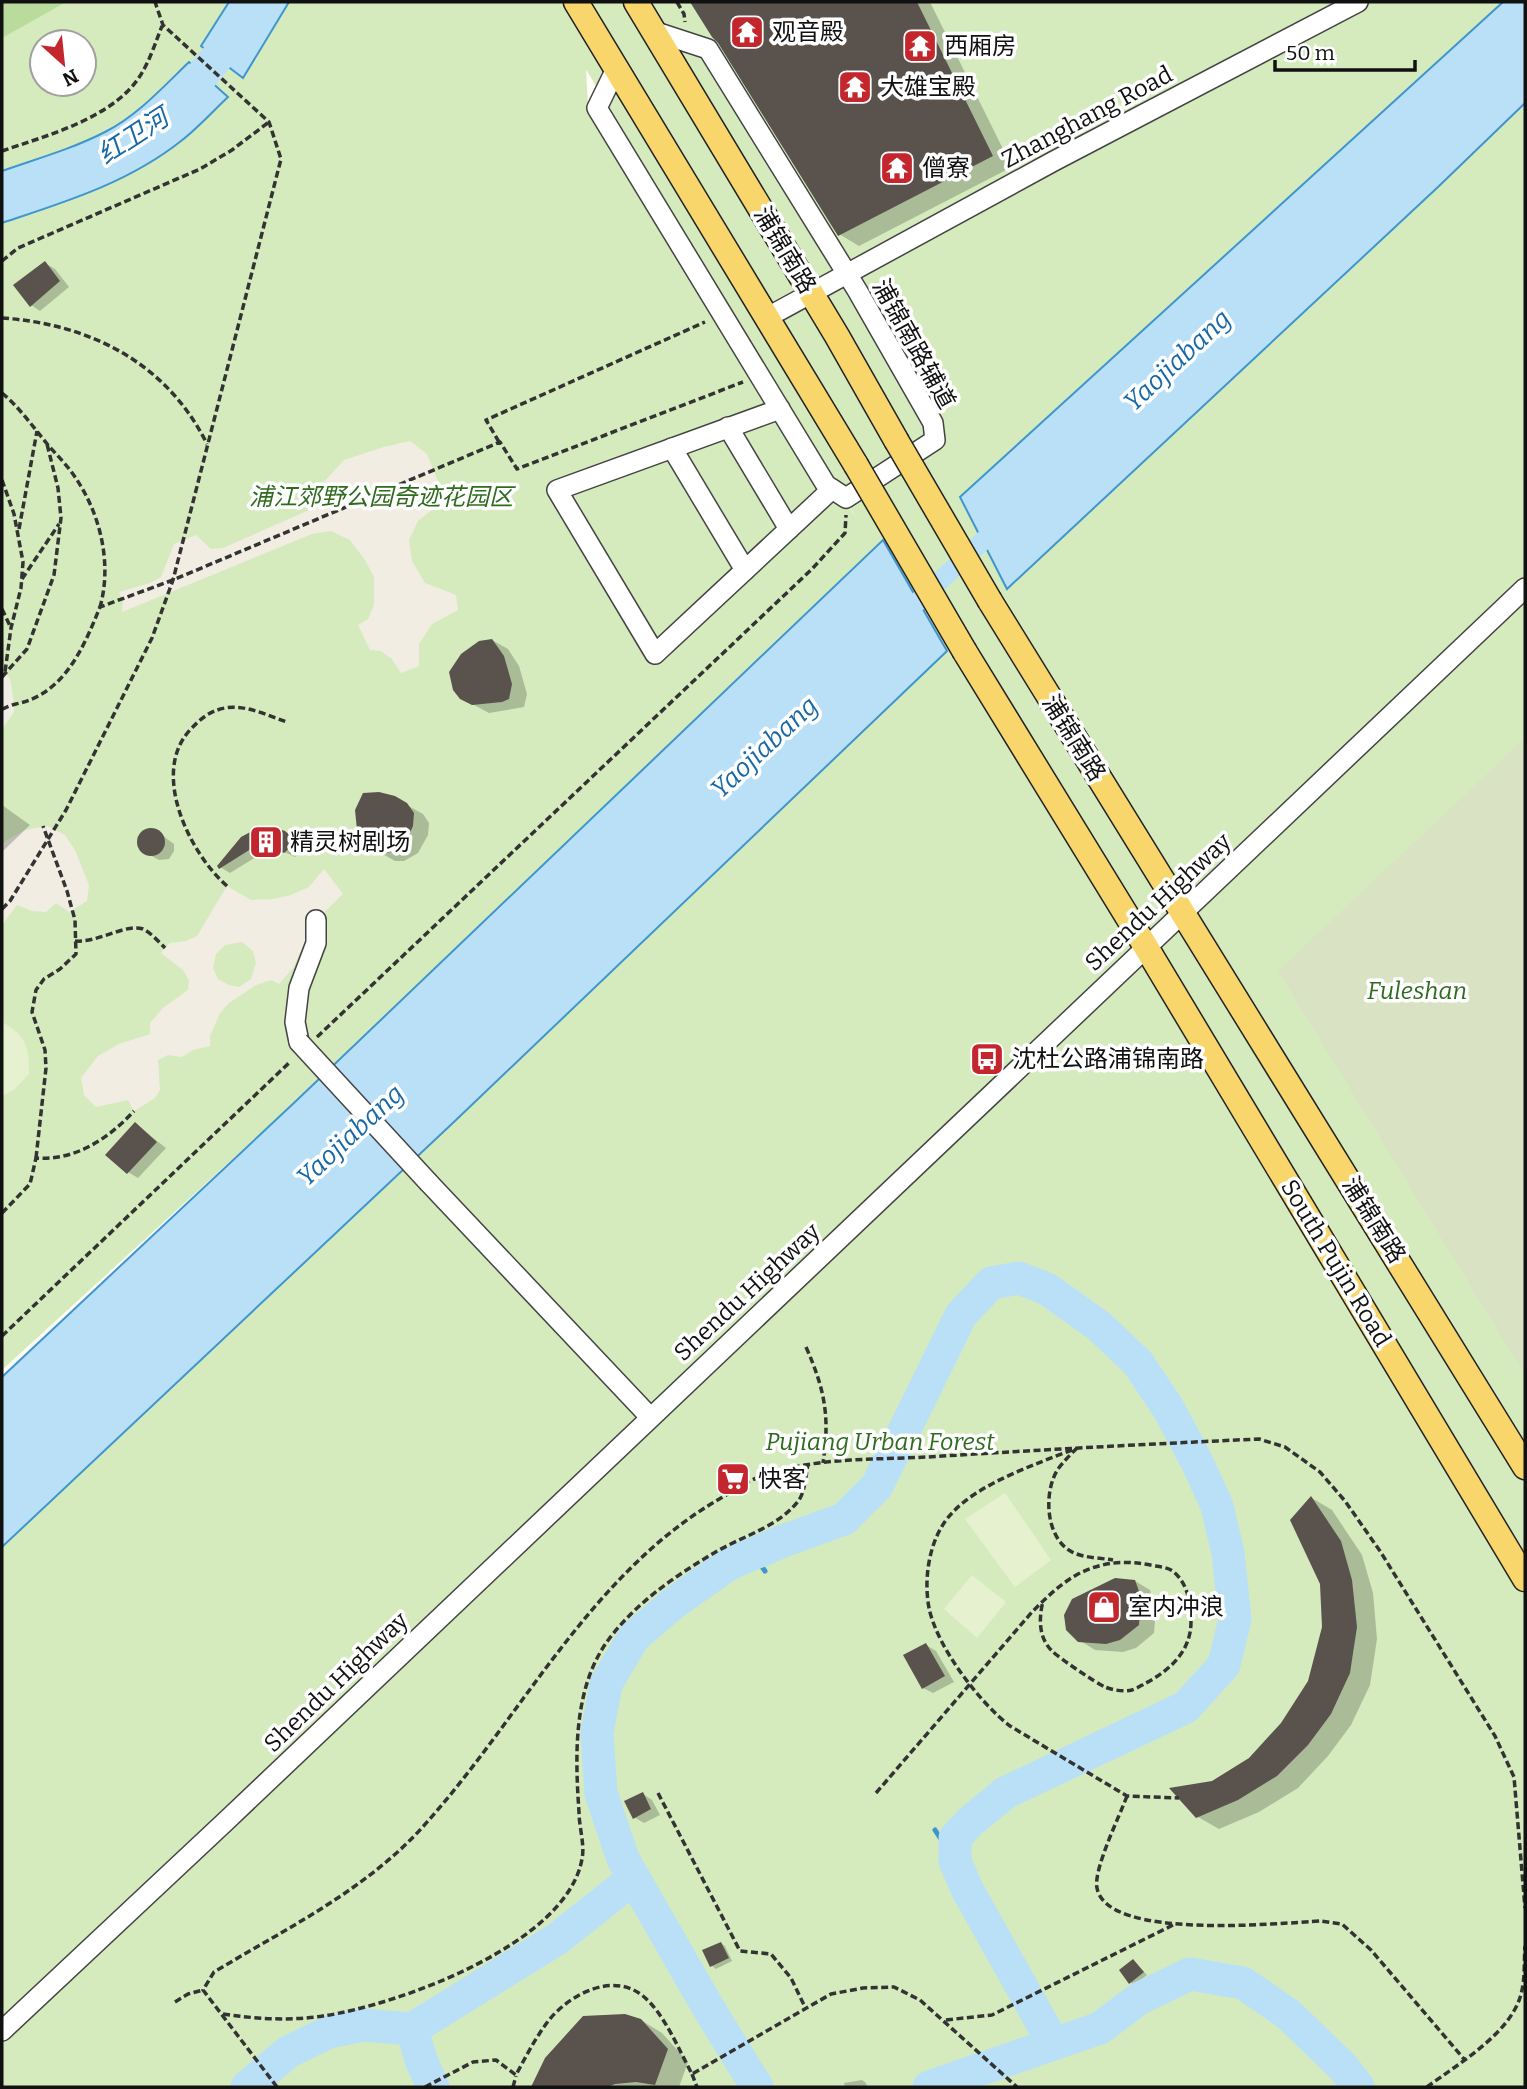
<svg xmlns="http://www.w3.org/2000/svg" width="1527" height="2089" font-family="Bitter,'Noto Sans SC',serif">
  <style>
    .green { fill: #d5ebbd; fill-rule: evenodd }
    .forest { fill: #b9dc9c }
    .cemetery { fill: #d9e3c4 }
    .pitch { fill: #e6f2cf }
    .plaza { fill: #f1ede2; fill-rule: evenodd }
    .water { fill: #b9e0f7; stroke: #3f96cf; stroke-width: 2 }
    .shadow { fill: #0003 }
    .lines { fill: none; stroke-linecap: round; stroke-linejoin: round }
    .stream { stroke: #3f96cf; stroke-width: 5 }
    .canal { stroke: #b9e0f7; stroke-width: 19 }
    .river { stroke: #b9e0f7; stroke-width: 33 }
    .building { fill: #5a524d }
    .minor-casing { stroke: #444; stroke-width: 22 }
    .major-casing { stroke: #222; stroke-width: 27 }
    .path { stroke: #333; stroke-width: 3.5; stroke-dasharray: 7 3.5; stroke-linecap: butt }
    .minor { stroke: #fff; stroke-width: 19 }
    .major { stroke: #f9d66b; stroke-width: 24 }
    .minor-bridge-casing { stroke: #444; stroke-width: 22; stroke-linecap: butt }
    .major-bridge-casing { stroke: #222; stroke-width: 27; stroke-linecap: butt }
    .minor-bridge { stroke: #fff; stroke-width: 19 }
    .major-bridge { stroke: #f9d66b; stroke-width: 24 }
    .labels { text-anchor: middle; stroke-width: 7; stroke-linejoin: round; paint-order: stroke }
    .poi-label { font-size: 24px; fill: #111; stroke: #fff; text-anchor: start }
    .street-label { font-size: 24px; fill: #111; stroke: #fff }
    .park-label { font-size: 24px; font-style: italic; fill: #2f6b1f; stroke: #fff }
    .water-label { font-size: 26px; font-style: italic; fill: #1768a6; stroke: #fff }
  </style>
  <rect width="100%" height="100%" fill="#fffdf5"/>
  <path class="green" d="M 2,2 L 1525,2 L 1525,2087 L 2,2087 L 2,1392 L 296,1101 L 2,1370 ZM 42,42 L 84,42 L 84,84 L 42,84 ZM 586,70 L 587,71 L 857,519 L 847,504 L 826,503 L 588,105 Z"/>
  <path class="forest" d="M 2,2 L 66,2 L 2,38 Z"/>
  <path class="cemetery" d="M 1525,738 L 1525,1375 L 1278,971 Z"/>
  <g class="pitch">
    <path d="M 2,1022 C 27,1036 29,1047 29,1074 L 15,1089 L 2,1096 Z"/>
    <path d="M 1005,1493 L 1051,1560 L 1015,1587 L 965,1519 Z"/>
    <path d="M 972,1575 L 1006,1602 L 977,1638 L 944,1609 Z"/>
  </g>
  <g class="plaza">
    <path d="M 410,441 L 427,454 L 445,499 L 418,521 L 409,540 L 412,561 L 425,583 L 456,595 L 458,610 L 432,624 L 419,644 L 419,666 L 401,673 L 392,659 L 381,651 L 370,650 L 358,625 L 368,619 L 374,605 L 374,577 L 365,560 L 350,540 L 331,531 L 312,534 L 122,612 L 123,602 L 119,592 L 150,583 L 161,577 L 174,544 L 196,535 L 211,549 L 223,548 L 307,511 L 324,498 L 324,482 L 344,460 L 384,447 Z"/>
    <path d="M 2,670 L 10,678 L 14,704 L 14,712 L 2,729 Z"/>
    <path d="M 47,826 L 65,835 L 75,850 L 89,885 L 87,901 L 69,912 L 56,903 L 46,912 L 32,911 L 17,905 L 2,925 L 2,843 L 25,830 Z"/>
    <path d="M 324,869 L 343,894 L 316,920 L 293,968 L 279,984 L 271,980 L 256,985 L 229,1003 L 220,1013 L 210,1036 L 210,1046 L 193,1050 L 182,1057 L 168,1055 L 158,1060 L 160,1090 L 155,1098 L 134,1111 L 128,1100 L 96,1107 L 84,1095 L 81,1078 L 98,1056 L 119,1044 L 150,1034 L 150,1023 L 163,1008 L 188,990 L 189,980 L 183,970 L 161,953 L 170,943 L 186,941 L 197,936 L 227,886 L 251,900 L 273,899 L 291,895 L 309,887 ZM 242,942 L 253,951 L 256,963 L 251,979 L 239,987 L 229,985 L 218,979 L 213,968 L 216,954 L 225,945 Z"/>
  </g>
  <g class="water">
    <path d="M 229,2 L 289,2 L 243,78 L 201,46 Z"/>
    <path d="M 1503,2 L 1525,2 L 1525,103 L 1438,187 L 1007,589 L 960,497 Z"/>
    <path d="M 189,62 L 228,97 C 213,111 198,128 181,141 C 128,183 65,202 2,223 L 2,171 C 36,159 72,149 105,132 C 137,116 163,87 189,62 Z"/>
    <path d="M 883,540 L 947,651 L 456,1120 L 2,1547 L 2,1377 L 296,1101 Z"/>
  </g>
  <g class="shadow">
    <path d="M 693,2 L 930,2 L 1012,167 L 859,246 L 839,234 L 720,41 L 713,36 Z"/>
    <path d="M 45,263 L 55,269 L 69,287 L 40,311 L 31,305 Z"/>
    <path d="M 492,640 L 508,649 L 519,666 L 527,694 L 524,707 L 489,713 L 461,698 Z"/>
    <path d="M 394,798 L 423,814 L 429,823 L 428,835 L 418,853 L 404,861 L 395,861 L 365,844 Z"/>
    <path d="M 2,805 L 30,825 L 2,852 Z"/>
    <path d="M 147,829 L 156,831 L 174,844 L 174,851 L 169,859 L 159,860 L 141,850 L 138,843 L 140,834 Z"/>
    <path d="M 284,832 L 306,847 L 295,857 L 278,849 L 264,852 L 230,873 L 220,867 L 243,839 Z"/>
    <path d="M 135,1124 L 166,1148 L 138,1178 L 128,1172 Z"/>
    <path d="M 1312,1498 L 1332,1510 L 1362,1555 L 1373,1593 L 1377,1639 L 1370,1685 L 1351,1725 L 1328,1756 L 1298,1788 L 1259,1812 L 1219,1829 L 1198,1817 L 1213,1783 L 1250,1760 L 1282,1724 L 1310,1682 L 1324,1627 L 1321,1584 Z"/>
    <path d="M 1135,1581 L 1150,1590 L 1156,1607 L 1154,1633 L 1136,1648 L 1123,1652 L 1095,1650 L 1079,1640 Z"/>
    <path d="M 926,1645 L 936,1651 L 954,1682 L 933,1693 L 923,1688 Z"/>
    <path d="M 643,1794 L 652,1800 L 660,1815 L 644,1823 L 634,1817 Z"/>
    <path d="M 720,1943 L 725,1946 L 732,1961 L 716,1969 L 712,1966 Z"/>
    <path d="M 1133,1961 L 1147,1975 L 1134,1985 L 1130,1982 Z"/>
    <path d="M 641,2020 L 662,2033 L 688,2062 L 679,2087 L 534,2087 L 547,2059 Z"/>
    <path d="M 862,2080 L 866,2083 L 867,2087 L 845,2087 L 844,2083 Z"/>
  </g>
  <g class="lines">
    <g class="stream">
      <path d="M 753,1554 L 765,1571"/>
      <path d="M 935,1830 L 955,1861"/>
    </g>
    <path class="canal" d="M 899,619 L 1000,525"/>
    <g class="river">
      <path d="M 174,109 L 244,25 L 259,2"/>
      <path d="M 412,2029 L 421,2060 L 433,2087"/>
      <path d="M 247,2087 L 288,2052 L 329,2032 L 363,2025 L 412,2029 L 557,1939 L 634,1878"/>
      <path d="M 757,2087 L 709,2009 L 623,1859 L 601,1793 L 597,1733 L 606,1684 L 634,1637 L 675,1602 L 729,1564 L 783,1541 L 844,1519 L 877,1486 L 961,1315 L 991,1283 L 1019,1278 L 1047,1289 L 1099,1326 L 1138,1363 L 1168,1408 L 1197,1462 L 1217,1506 L 1228,1553 L 1235,1619 L 1224,1665 L 1186,1707 L 1005,1793 L 971,1821 L 955,1838 L 955,1861 L 967,1889 L 1053,2043"/>
      <path d="M 929,2087 L 1100,2028 L 1140,1998 L 1190,1974 L 1243,1983 L 1288,2014 L 1343,2067 L 1358,2087"/>
    </g>
  </g>
  <g class="building">
    <path d="M 690,2 L 917,2 L 993,156 L 838,236 L 718,43 L 712,37 Z"/>
    <path d="M 45,261 L 60,281 L 30,307 L 13,285 Z"/>
    <path d="M 492,639 L 504,656 L 512,684 L 509,699 L 502,702 L 472,705 L 460,699 L 453,690 L 449,672 L 461,654 L 479,641 Z"/>
    <path d="M 379,792 L 395,796 L 407,803 L 414,813 L 413,826 L 407,839 L 403,845 L 388,853 L 378,853 L 364,845 L 357,830 L 355,810 L 363,793 Z"/>
    <path d="M 270,826 L 285,831 L 297,841 L 284,853 L 266,844 L 254,847 L 219,869 L 217,866 L 241,837 L 256,829 Z"/>
    <circle cx="151" cy="842" r="14"/>
    <path d="M 135,1122 L 157,1142 L 127,1174 L 105,1155 Z"/>
    <path d="M 1311,1496 L 1341,1541 L 1352,1580 L 1357,1627 L 1350,1673 L 1331,1714 L 1308,1745 L 1277,1776 L 1238,1800 L 1196,1818 L 1169,1788 L 1212,1781 L 1249,1758 L 1281,1723 L 1308,1681 L 1322,1627 L 1320,1584 L 1290,1520 Z"/>
    <path d="M 1115,1578 L 1135,1580 L 1141,1597 L 1139,1625 L 1120,1640 L 1106,1644 L 1078,1642 L 1066,1630 L 1064,1615 L 1072,1599 Z"/>
    <path d="M 926,1643 L 945,1676 L 922,1689 L 903,1655 Z"/>
    <path d="M 643,1792 L 651,1809 L 633,1819 L 624,1801 Z"/>
    <path d="M 721,1942 L 729,1958 L 710,1967 L 702,1950 Z"/>
    <path d="M 1133,1959 L 1144,1972 L 1129,1984 L 1119,1970 Z"/>
    <path d="M 625,2014 L 641,2019 L 668,2049 L 655,2085 L 636,2082 L 615,2084 L 608,2087 L 531,2087 L 545,2058 L 583,2016 Z"/>
  </g>
  <g class="lines">
    <g class="minor-casing">
      <g id="minor">
        <path d="M 616,69 L 597,108 L 826,485 L 846,498 L 935,440 L 933,423 L 857,290 L 708,49 L 653,31"/>
        <path d="M 766,318 L 1054,161 L 1358,2"/>
        <path d="M 780,409 L 557,490 L 655,654 L 832,489"/>
        <path d="M 728,427 L 789,529"/>
        <path d="M 672,448 L 745,570"/>
        <path d="M 299,1042 L 295,1022 L 299,988 L 316,943 L 316,920"/>
        <path d="M 429,1183 L 650,1417"/>
        <path d="M 2,2031 L 226,1821 L 1525,588"/>
      </g>
    </g>
    <g class="major-casing">
      <g id="major">
        <path d="M 576,2 L 856,465"/>
        <path d="M 636,2 L 837,336 L 896,440"/>
        <path d="M 990,601 L 1525,1467"/>
        <path d="M 965,652 L 1146,947 L 1525,1579"/>
      </g>
    </g>
    <g class="path">
      <path d="M 677,2 L 684,14 L 685,22"/>
      <path d="M 2,151 C 48,135 118,117 143,71 C 151,57 156,41 162,26"/>
      <path d="M 2,261 L 18,248 L 200,169 L 232,150 L 269,122"/>
      <path d="M 2,318 C 90,324 167,363 207,444"/>
      <path d="M 2,393 C 20,408 33,427 48,445 C 55,453 63,461 70,470 C 99,508 113,561 100,607"/>
      <path d="M 499,442 L 486,420 L 705,322"/>
      <path d="M 2,480 L 14,514 L 23,562 L 21,588 L 11,628 L 5,672"/>
      <path d="M 19,529 L 37,431"/>
      <path d="M 22,579 L 59,524"/>
      <path d="M 2,609 L 10,626"/>
      <path d="M 2,677 L 27,649 L 54,575 L 61,518 L 58,488 L 47,444"/>
      <path d="M 2,709 C 5,708 11,705 16,704 C 64,694 83,649 100,607 L 173,580 L 500,442 L 517,469 L 743,382"/>
      <path d="M 227,886 C 190,854 150,773 190,730 C 201,718 210,711 225,708 C 245,704 269,716 287,722"/>
      <path d="M 2,909 L 10,901 L 66,810 L 152,638 L 173,580 L 281,159 L 269,122 L 163,25 L 155,2"/>
      <path d="M 75,941 C 98,943 126,923 143,929 C 151,933 158,941 165,948"/>
      <path d="M 317,1037 L 812,569 L 845,533 L 846,515"/>
      <path d="M 36,1158 L 46,1068 L 45,1050 L 32,1012 L 36,990 L 44,979 L 60,969 L 76,954 L 75,920 L 67,891 L 43,826"/>
      <path d="M 2,1213 L 30,1184 L 36,1158 C 75,1161 108,1139 134,1111"/>
      <path d="M 2,1336 L 291,1061"/>
      <path d="M 806,1347 C 825,1390 830,1417 823,1463"/>
      <path d="M 1077,1448 C 1071,1454 1064,1461 1058,1469 C 1043,1492 1045,1540 1074,1553 C 1086,1558 1101,1558 1113,1560"/>
      <path d="M 1072,1450 C 1036,1464 980,1483 953,1512 C 930,1535 923,1576 929,1608 C 937,1647 979,1702 1010,1726 L 1127,1796 L 1179,1798"/>
      <path d="M 658,1793 L 740,1951 L 771,1954 L 791,1978 L 805,2007"/>
      <path d="M 876,1793 L 1032,1612 C 1046,1598 1060,1584 1078,1574 C 1104,1561 1127,1560 1155,1566 C 1162,1567 1170,1568 1175,1573 C 1188,1585 1191,1604 1191,1622 C 1191,1651 1170,1670 1146,1683 C 1142,1685 1136,1689 1132,1690 C 1124,1692 1112,1690 1105,1687 C 1096,1683 1059,1658 1052,1651 C 1038,1637 1039,1618 1043,1601"/>
      <path d="M 1127,1796 C 1120,1815 1093,1870 1097,1888 C 1107,1941 1279,1923 1321,1921 L 1342,1924 L 1371,1950 L 1464,2059"/>
      <path d="M 175,2002 L 188,1994 L 203,1990"/>
      <path d="M 223,2014 C 257,2019 289,2021 323,2016 C 398,2005 567,1944 582,1859 C 585,1845 579,1827 579,1812 C 575,1755 573,1687 609,1639 C 636,1603 675,1576 714,1553 C 742,1536 779,1527 799,1500 C 805,1491 806,1475 808,1464"/>
      <path d="M 946,2020 L 992,2015 L 1173,1925"/>
      <path d="M 692,2074 L 697,2087"/>
      <path d="M 277,2087 L 203,1990 L 214,1972 C 289,1927 370,1888 428,1821 C 524,1713 592,1572 721,1498 C 733,1491 746,1482 759,1477 C 812,1457 872,1460 927,1457 C 1037,1450 1148,1444 1259,1439 L 1285,1447 L 1320,1472 L 1345,1501 L 1380,1551 L 1495,1736 L 1514,1777 L 1525,1908"/>
      <path d="M 425,2087 L 473,2062 L 496,2060 L 516,2075 C 526,2056 536,2037 549,2020 C 571,1993 614,1972 643,1996 C 664,2013 679,2050 692,2074 L 831,1994 L 863,1988 L 894,1987 L 920,2000 L 1017,2087"/>
      <path d="M 513,2087 L 516,2076"/>
      <path d="M 1427,2087 C 1459,2063 1514,2032 1522,1990 C 1525,1976 1524,1960 1525,1946"/>
    </g>
    <use href="#minor" class="minor"/>
    <use href="#major" class="major"/>
    <g class="minor-bridge-casing">
      <path id="minor-bridge" d="M 299,1042 L 429,1183"/>
    </g>
    <g class="major-bridge-casing">
      <g id="major-bridge">
        <path d="M 896,440 L 990,601"/>
        <path d="M 856,465 L 965,652"/>
      </g>
    </g>
    <use href="#minor-bridge" class="minor-bridge"/>
    <use href="#major-bridge" class="major-bridge"/>
  </g>
  <defs>
    <g id="temple-square" transform="scale(1.75)"><rect x="-9" y="-9" width="18" height="18" rx="4" fill="#c4262e" stroke="#fff"/><path d="M0-6L5-2H3V0L6.5 2.5H4V6H1.5V3h-3V6H-4V2.5H-6.5L-3 0V-2H-5Z" fill="#fff"/></g>
    <g id="building-square" transform="scale(1.75)"><rect x="-9" y="-9" width="18" height="18" rx="4" fill="#c4262e" stroke="#fff"/><path d="M-4-6H4V6H1V3H-1V6H-4ZM-2.5-4.3h1.7v1.8h-1.7ZM.8-4.3h1.7v1.8H.8ZM-2.5-1h1.7V.8h-1.7ZM.8-1h1.7V.8H.8Z" fill="#fff"/></g>
    <g id="bus-square" transform="scale(1.75)"><rect x="-9" y="-9" width="18" height="18" rx="4" fill="#c4262e" stroke="#fff"/><path d="M-5-6H5V4H4V6H2V4H-2V6H-4V4H-5ZM-3.5-4V0h7V-4ZM-3.5 1.2v1.5H-2V1.2ZM2 1.2v1.5H3.5V1.2Z" fill="#fff"/></g>
    <g id="supermarket-square" transform="scale(1.75)"><rect x="-9" y="-9" width="18" height="18" rx="4" fill="#c4262e" stroke="#fff"/><path d="M-6-5.5h2.5l.6 2H6L4.5 2H-2.5L-4.4-4H-6ZM-1.5 3.2a1.3 1.3 0 1 0 .1 0ZM3 3.2a1.3 1.3 0 1 0 .1 0Z" fill="#fff"/></g>
    <g id="shop-square" transform="scale(1.75)"><rect x="-9" y="-9" width="18" height="18" rx="4" fill="#c4262e" stroke="#fff"/><path d="M-5-2.5h2.3a2.7 3.5 0 0 1 5.4 0H5L5.5 6h-11ZM-1.5-2.5h3a1.5 2.3 0 0 0-3 0Z" fill="#fff"/></g>
  </defs>
  <g fill-rule="evenodd">
    <use href="#temple-square" x="747" y="32"/>
    <use href="#temple-square" x="920" y="46"/>
    <use href="#temple-square" x="855" y="87"/>
    <use href="#temple-square" x="897" y="168"/>
    <use href="#building-square" x="266" y="842"/>
    <use href="#bus-square" x="987" y="1059"/>
    <use href="#supermarket-square" x="733" y="1479"/>
    <use href="#shop-square" x="1104" y="1607"/>
  </g>
  <g class="labels">
    <g class="poi-label">
      <text x="772" y="40">观音殿</text>
      <text x="944" y="54">西厢房</text>
      <text x="880" y="95">大雄宝殿</text>
      <text x="922" y="176">僧寮</text>
      <text x="290" y="850">精灵树剧场</text>
      <text x="1012" y="1067">沈杜公路浦锦南路</text>
      <text x="758" y="1487">快客</text>
      <text x="1128" y="1615">室内冲浪</text>
    </g>
    <g class="street-label">
      <text transform="translate(1087 117) rotate(-28)" y="8">Zhanghang Road</text>
      <text transform="translate(785 250) rotate(59)" y="8">浦锦南路</text>
      <text transform="translate(914 344) rotate(61)" y="8">浦锦南路辅道</text>
      <text transform="translate(1074 738) rotate(58)" y="8">浦锦南路</text>
      <text transform="translate(1158 902) rotate(-43)" y="8">Shendu Highway</text>
      <text transform="translate(1374 1220) rotate(58)" y="8">浦锦南路</text>
      <text transform="translate(1336 1263) rotate(59)" y="8">South Pujin Road</text>
      <text transform="translate(747 1292) rotate(-43)" y="8">Shendu Highway</text>
      <text transform="translate(336 1682) rotate(-44)" y="8">Shendu Highway</text>
    </g>
    <g class="park-label">
      <text x="381" y="505">浦江郊野公园奇迹花园区</text>
      <text x="1417" y="999">Fuleshan</text>
      <text x="880" y="1450">Pujiang Urban Forest</text>
    </g>
    <g class="water-label">
      <text transform="translate(133 136) rotate(-33)" y="9">红卫河</text>
      <text transform="translate(1177 360) rotate(-43)" y="9">Yaojiabang</text>
      <text transform="translate(764 747) rotate(-43)" y="9">Yaojiabang</text>
      <text transform="translate(350 1135) rotate(-43)" y="9">Yaojiabang</text>
    </g>
  </g>
  <rect width="1527" height="2089" fill="none" stroke="#111111" stroke-width="7"/>
  <g transform="translate(63 63) rotate(153)"><circle r="33" fill="#ffffff" stroke="#a0a0a0" stroke-width="2"/>
  <path d="M0-5L12 26L0 18L-12 26Z" fill="#c4262e"/>
  <text y="-10" font-size="19" font-weight="bold" text-anchor="middle" fill="#111111">N</text>
  </g>
  <path d="M1275 60v10h140v-10" fill="none" stroke="#111111" stroke-width="3.5"/>
  <text x="1286" y="60" font-size="21" fill="#111111" stroke="#ffffff" stroke-width="5" paint-order="stroke">50 m</text>
</svg>
